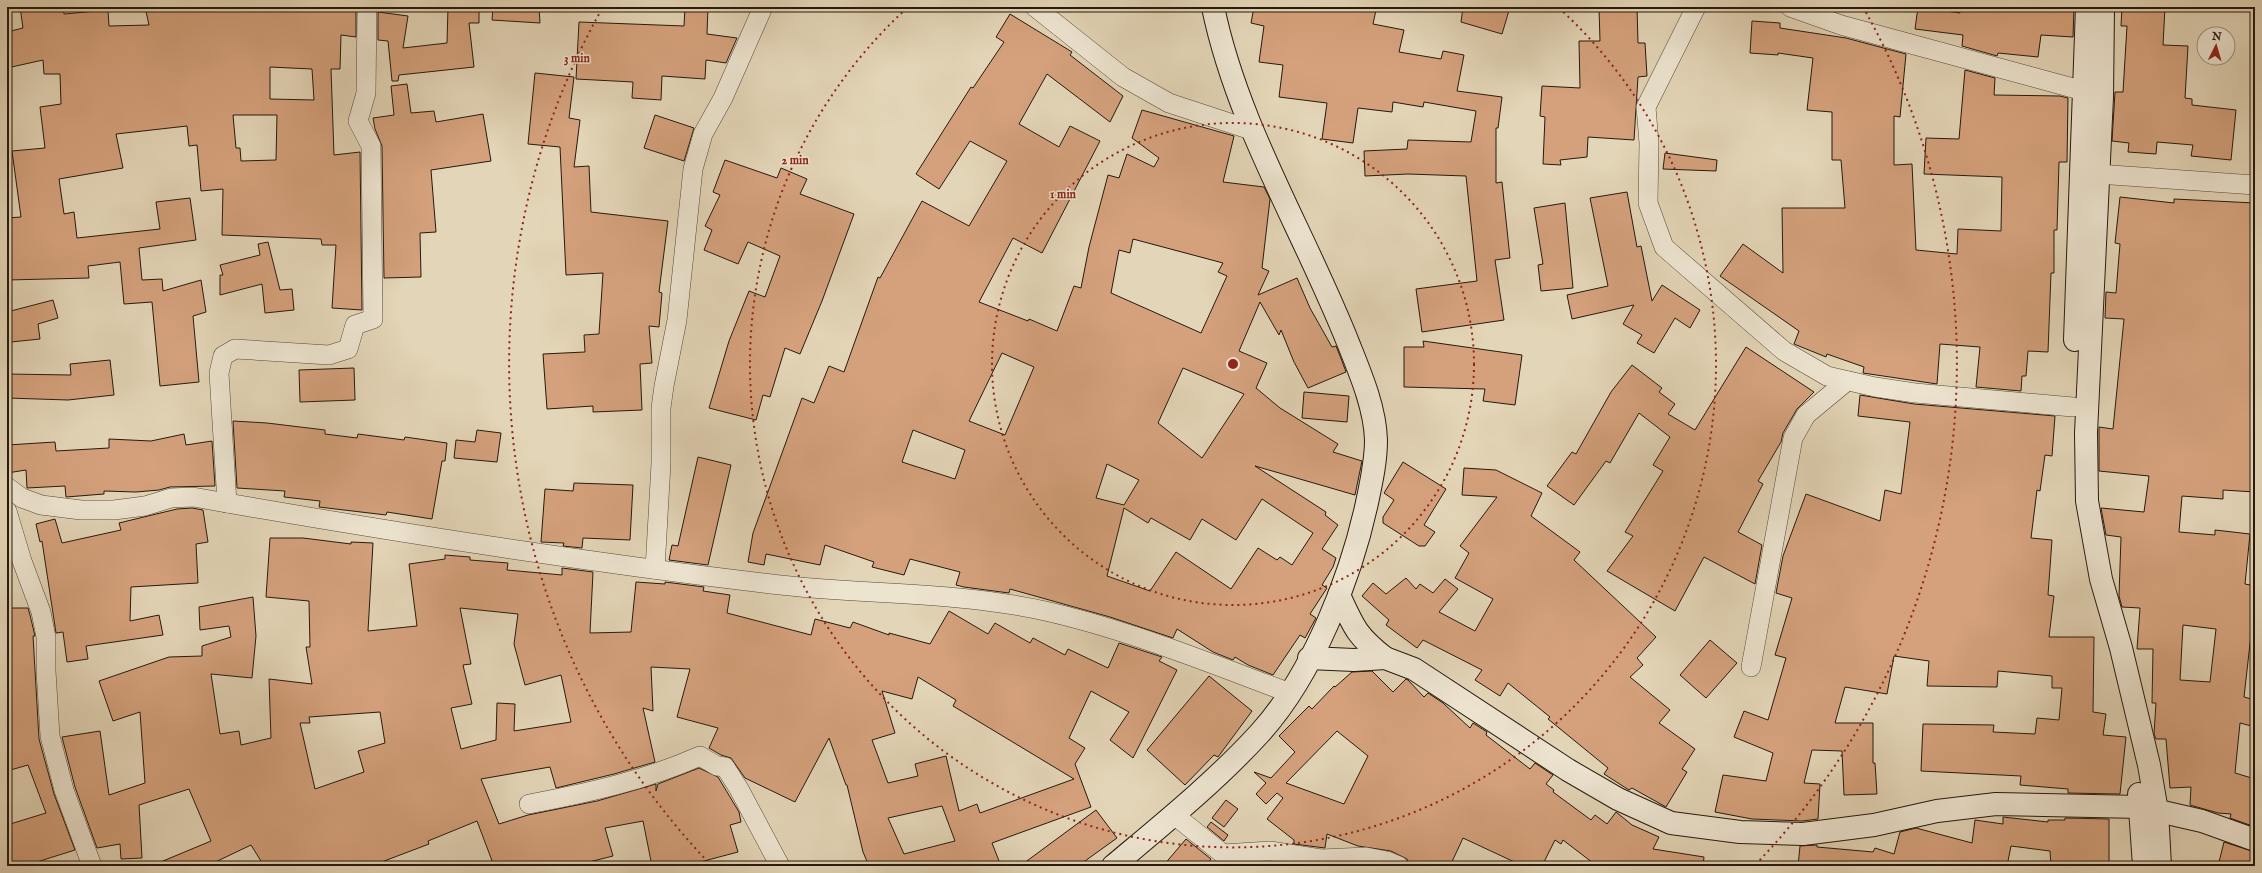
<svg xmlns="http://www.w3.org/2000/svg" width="2262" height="873" font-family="'IM FELL English',serif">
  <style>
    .building { fill: #d4a17c; stroke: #26190d; fill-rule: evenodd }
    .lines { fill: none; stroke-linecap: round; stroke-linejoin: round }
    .street-casing { stroke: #554838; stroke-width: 20 }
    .secondary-casing { stroke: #26190d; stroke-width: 24 }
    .street { stroke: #ede4d0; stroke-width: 19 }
    .secondary { stroke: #ede4d0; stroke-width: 22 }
    .ring { fill: none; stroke: #8f2418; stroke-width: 2; stroke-dasharray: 2 4 }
    .centre { fill: #8f2418; stroke: #ede4d0; stroke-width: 2 }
    .ring-label { font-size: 12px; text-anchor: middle; font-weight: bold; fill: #8f2418; stroke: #ede4d0; stroke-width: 3; stroke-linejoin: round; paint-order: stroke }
  </style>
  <rect width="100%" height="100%" fill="#e3d5b7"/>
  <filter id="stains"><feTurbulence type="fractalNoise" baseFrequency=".005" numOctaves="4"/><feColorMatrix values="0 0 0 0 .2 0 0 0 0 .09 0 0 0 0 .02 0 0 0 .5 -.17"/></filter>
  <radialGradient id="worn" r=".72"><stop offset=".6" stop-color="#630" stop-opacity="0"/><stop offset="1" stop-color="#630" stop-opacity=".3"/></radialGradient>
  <g class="building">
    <path d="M 20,7 L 63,7 L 64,14 L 108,10 L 109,26 L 149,25 L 145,7 L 356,9 L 356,37 L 341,35 L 340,69 L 331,69 L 334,155 L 360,152 L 362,310 L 332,308 L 336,245 L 322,245 L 321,239 L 222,235 L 223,189 L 201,191 L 197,145 L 189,146 L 187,126 L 116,134 L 123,168 L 59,179 L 64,214 L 74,212 L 77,238 L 160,229 L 156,202 L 190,198 L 196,240 L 139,248 L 142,280 L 162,279 L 163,291 L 201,280 L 206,312 L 193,316 L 199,382 L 160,386 L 152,302 L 124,304 L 120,262 L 88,266 L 89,278 L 7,280 L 7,218 L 21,217 L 12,151 L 45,148 L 40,107 L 61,104 L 60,74 L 44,74 L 43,60 L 7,68 L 7,32 L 23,28 ZM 270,67 L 312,69 L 314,100 L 270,99 ZM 233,115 L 277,115 L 276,160 L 241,161 L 240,148 L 236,148 Z"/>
    <path d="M 448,7 L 479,7 L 479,23 L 469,23 L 474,67 L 399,75 L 398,81 L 392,81 L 388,41 L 378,40 L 378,12 L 408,16 L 403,48 L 447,43 Z"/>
    <path d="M 493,7 L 539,7 L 540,23 L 492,20 Z"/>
    <path d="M 685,7 L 708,7 L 707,34 L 737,38 L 726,63 L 706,60 L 705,79 L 662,76 L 661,100 L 632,98 L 633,82 L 576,79 L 579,22 L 684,26 Z"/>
    <path d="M 1254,7 L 1364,7 L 1376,10 L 1373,24 L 1404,30 L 1399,52 L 1441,59 L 1443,51 L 1464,55 L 1457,91 L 1502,97 L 1498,128 L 1496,128 L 1496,183 L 1502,182 L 1510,258 L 1495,260 L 1504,320 L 1422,332 L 1416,289 L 1477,281 L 1466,176 L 1408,174 L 1365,176 L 1364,151 L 1407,149 L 1408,140 L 1471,142 L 1476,111 L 1424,102 L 1423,107 L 1393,102 L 1392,112 L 1358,108 L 1353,143 L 1322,139 L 1327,103 L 1279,97 L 1283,65 L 1259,62 L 1264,26 L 1251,23 Z"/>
    <path d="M 1463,7 L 1510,7 L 1502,34 L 1461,22 Z"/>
    <path d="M 1637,7 L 1638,43 L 1645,43 L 1647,76 L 1638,77 L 1634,140 L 1588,137 L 1587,157 L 1560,160 L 1561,165 L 1543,164 L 1545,117 L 1540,116 L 1542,86 L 1580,88 L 1579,41 L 1600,41 L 1599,8 Z"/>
    <path d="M 1918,7 L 1960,13 L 1959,7 L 2074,7 L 2073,37 L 2041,35 L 2038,57 L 1998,53 L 1997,56 L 1962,46 L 1963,35 L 1915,29 Z"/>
    <path d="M 2122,7 L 2165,7 L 2163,45 L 2188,46 L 2185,98 L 2192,99 L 2192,105 L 2236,110 L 2231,160 L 2191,156 L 2193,145 L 2157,142 L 2156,154 L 2128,152 L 2129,143 L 2112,141 L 2115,92 L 2123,92 L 2127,26 L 2121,26 Z"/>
    <path d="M 1010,14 L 1072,52 L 1070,55 L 1123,96 L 1110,122 L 1047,74 L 1019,124 L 1059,147 L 1070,126 L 1100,141 L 1042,253 L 1013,238 L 979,302 L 1028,321 L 1029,319 L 1057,331 L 1074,286 L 1081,288 L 1089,247 L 1108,175 L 1119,178 L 1127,154 L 1154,167 L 1159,158 L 1132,138 L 1142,110 L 1234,136 L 1223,182 L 1264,187 L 1270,199 L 1262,268 L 1269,271 L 1258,295 L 1297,278 L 1310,308 L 1332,347 L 1336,346 L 1342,361 L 1346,372 L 1308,388 L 1294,362 L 1281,330 L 1279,335 L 1260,302 L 1239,351 L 1267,363 L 1256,388 L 1280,408 L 1338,444 L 1333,452 L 1362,461 L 1355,495 L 1255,466 L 1326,512 L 1325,515 L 1338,525 L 1322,549 L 1336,558 L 1333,567 L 1322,585 L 1327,588 L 1310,614 L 1316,618 L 1305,638 L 1300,635 L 1273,675 L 1248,665 L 1235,657 L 1233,660 L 1213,652 L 1177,629 L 1173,638 L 1110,617 L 1010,589 L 1009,593 L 964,587 L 956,585 L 960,572 L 910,559 L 904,575 L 872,567 L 874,562 L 825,545 L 820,565 L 766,554 L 764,565 L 748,562 L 753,533 L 802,398 L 814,403 L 829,366 L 844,372 L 878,277 L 880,278 L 922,201 L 969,226 L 1007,161 L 970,141 L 939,189 L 916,174 L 971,87 L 973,88 L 1004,42 L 996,37 ZM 1133,239 L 1223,263 L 1218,272 L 1227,276 L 1201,333 L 1111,293 L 1119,250 L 1130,253 ZM 1002,353 L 1034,367 L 1005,435 L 969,421 ZM 1183,368 L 1244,394 L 1202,458 L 1158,423 ZM 913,430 L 965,450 L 955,479 L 902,462 ZM 1107,464 L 1139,480 L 1124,505 L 1096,498 ZM 1262,499 L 1313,533 L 1292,565 L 1280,557 L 1277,560 L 1258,548 L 1231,589 L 1176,552 L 1150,591 L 1107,576 L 1124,508 L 1148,523 L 1151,518 L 1190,540 L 1202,519 L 1236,540 Z"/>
    <path d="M 1752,21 L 1780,23 L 1780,28 L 1846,38 L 1906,54 L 1900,117 L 1894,116 L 1894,165 L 1912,164 L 1916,250 L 1957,254 L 1958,229 L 2001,231 L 2002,177 L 1924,174 L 1926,138 L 1959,139 L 1965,70 L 1995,78 L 1994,95 L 2060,96 L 2068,98 L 2067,162 L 2059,162 L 2057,230 L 2054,230 L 2054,273 L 2051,273 L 2048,352 L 2028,351 L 2026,376 L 2022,376 L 2021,391 L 1976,387 L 1980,347 L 1940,344 L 1937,384 L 1863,373 L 1864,367 L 1827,354 L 1826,357 L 1794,344 L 1799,331 L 1720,276 L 1743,244 L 1783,273 L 1782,208 L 1845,208 L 1841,160 L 1832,160 L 1832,112 L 1807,110 L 1813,58 L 1778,53 L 1778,55 L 1750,53 Z"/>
    <path d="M 535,73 L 574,77 L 569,118 L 580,120 L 574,167 L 589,166 L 591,212 L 668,221 L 659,292 L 662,293 L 659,327 L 649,326 L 652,363 L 640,364 L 642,410 L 593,412 L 593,406 L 547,409 L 543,354 L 585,352 L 584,335 L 599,334 L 603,273 L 566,275 L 560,147 L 528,144 Z"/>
    <path d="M 407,84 L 411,113 L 434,111 L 436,122 L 483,114 L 491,161 L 431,170 L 436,232 L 420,233 L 421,277 L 384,278 L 382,146 L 375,129 L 373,118 L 394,115 L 391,86 Z"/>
    <path d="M 655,115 L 694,128 L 684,161 L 644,148 Z"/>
    <path d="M 1665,153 L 1717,160 L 1716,171 L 1663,169 Z"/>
    <path d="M 725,160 L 777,178 L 781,168 L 807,179 L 800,194 L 854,214 L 822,301 L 800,354 L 785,348 L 770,397 L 763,395 L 756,420 L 709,408 L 729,341 L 749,291 L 765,297 L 780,256 L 748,242 L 738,264 L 704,250 L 712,230 L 705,226 L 720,195 L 713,192 Z"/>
    <path d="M 1627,192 L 1637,247 L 1641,246 L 1652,301 L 1662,285 L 1700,310 L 1690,328 L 1675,318 L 1654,353 L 1637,343 L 1642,335 L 1623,324 L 1634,305 L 1572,319 L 1567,295 L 1608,286 L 1590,198 Z"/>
    <path d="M 2120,197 L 2174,203 L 2174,199 L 2255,203 L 2255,492 L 2223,490 L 2223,499 L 2182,496 L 2179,532 L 2215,535 L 2215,530 L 2250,534 L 2245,584 L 2255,586 L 2255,617 L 2253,617 L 2244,697 L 2255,700 L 2255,727 L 2240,723 L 2235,773 L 2255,779 L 2255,827 L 2230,818 L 2231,814 L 2218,813 L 2190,805 L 2191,787 L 2170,788 L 2166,739 L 2156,739 L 2154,734 L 2156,703 L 2152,703 L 2153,649 L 2137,649 L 2140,608 L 2122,607 L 2119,596 L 2121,537 L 2106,535 L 2101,508 L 2144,512 L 2149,476 L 2099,471 L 2099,427 L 2113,429 L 2124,319 L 2105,318 L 2106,292 L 2116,293 L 2120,244 L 2115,243 ZM 2183,625 L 2216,629 L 2210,682 L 2180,680 Z"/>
    <path d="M 1565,203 L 1573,288 L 1541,291 L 1538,265 L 1543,264 L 1534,208 Z"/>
    <path d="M 268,242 L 280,290 L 292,289 L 294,310 L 265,313 L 262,284 L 220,295 L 220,275 L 223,275 L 220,265 L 260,255 L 258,244 Z"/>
    <path d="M 53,300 L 58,318 L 38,324 L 40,339 L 11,342 L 9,328 L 7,329 L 7,312 Z"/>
    <path d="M 1423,341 L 1522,355 L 1515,405 L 1483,401 L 1485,389 L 1404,387 L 1404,347 L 1424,347 Z"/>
    <path d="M 1746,347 L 1814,392 L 1797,409 L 1783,433 L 1781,442 L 1758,481 L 1763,484 L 1738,532 L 1762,545 L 1755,584 L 1704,557 L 1675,611 L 1607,571 L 1633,536 L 1625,532 L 1663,471 L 1653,465 L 1670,437 L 1639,413 L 1610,463 L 1606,461 L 1574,505 L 1547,486 L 1572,452 L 1576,454 L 1611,392 L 1632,365 L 1662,388 L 1659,392 L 1675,404 L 1668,414 L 1695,430 Z"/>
    <path d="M 110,360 L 114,395 L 68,400 L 7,398 L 7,374 L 71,375 L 70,364 Z"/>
    <path d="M 354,368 L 355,400 L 300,402 L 299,370 Z"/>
    <path d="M 1304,392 L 1349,396 L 1347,422 L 1302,418 Z"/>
    <path d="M 1860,395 L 1914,404 L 2055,416 L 2052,456 L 2045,455 L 2040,491 L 2037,490 L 2031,538 L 2052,540 L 2048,595 L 2054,596 L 2049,637 L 2094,637 L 2093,712 L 2106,714 L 2103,735 L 2126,737 L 2120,794 L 2068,793 L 2068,789 L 2020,785 L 2021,776 L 1921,771 L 1923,724 L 1994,725 L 1993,732 L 2035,734 L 2037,718 L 2059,720 L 2062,688 L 2052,688 L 2052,676 L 1998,671 L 1997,687 L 1927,686 L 1929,661 L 1894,656 L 1887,694 L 1845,687 L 1835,723 L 1873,723 L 1873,763 L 1875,763 L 1877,794 L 1844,795 L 1842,751 L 1812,750 L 1804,783 L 1820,784 L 1818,819 L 1802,821 L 1752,819 L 1715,812 L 1723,775 L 1766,781 L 1773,753 L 1734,737 L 1744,711 L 1768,720 L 1786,658 L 1775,655 L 1792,598 L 1776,593 L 1783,556 L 1806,494 L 1880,521 L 1885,490 L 1901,494 L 1910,422 L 1858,416 Z"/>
    <path d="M 233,421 L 267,423 L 325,430 L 325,434 L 357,438 L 358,434 L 404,440 L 405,437 L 447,443 L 445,461 L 442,461 L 432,519 L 387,512 L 386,515 L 319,507 L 320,501 L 284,497 L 285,491 L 237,488 Z"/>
    <path d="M 477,430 L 501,433 L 497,462 L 454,458 L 456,440 L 475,442 Z"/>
    <path d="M 184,434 L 186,445 L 212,441 L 215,486 L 170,487 L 159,490 L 136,492 L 104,491 L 104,494 L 66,497 L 65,486 L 27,488 L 26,470 L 7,473 L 7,445 L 55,442 L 56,451 L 109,448 L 109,439 L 151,441 Z"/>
    <path d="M 698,457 L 731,465 L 708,565 L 669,560 L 672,545 L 678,546 Z"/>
    <path d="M 1403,462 L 1446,489 L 1424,525 L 1435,532 L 1425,546 L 1419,546 L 1383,523 L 1383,517 L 1394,500 L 1384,493 Z"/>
    <path d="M 1464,468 L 1496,470 L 1542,493 L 1531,516 L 1580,552 L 1574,560 L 1656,637 L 1637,658 L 1643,665 L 1630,677 L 1670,710 L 1659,723 L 1695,749 L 1682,769 L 1687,772 L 1666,807 L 1632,788 L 1629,790 L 1604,774 L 1608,768 L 1548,719 L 1550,717 L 1508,683 L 1500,696 L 1475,680 L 1482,670 L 1423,640 L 1417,648 L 1386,625 L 1389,620 L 1362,596 L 1373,583 L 1386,594 L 1406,578 L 1416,589 L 1420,584 L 1433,593 L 1445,579 L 1458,589 L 1439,612 L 1475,631 L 1493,599 L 1455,578 L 1469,553 L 1460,546 L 1497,497 L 1462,495 Z"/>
    <path d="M 574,483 L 633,485 L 630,540 L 583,538 L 582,548 L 563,546 L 564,543 L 541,542 L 545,489 L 573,491 Z"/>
    <path d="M 192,508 L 203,510 L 208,542 L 196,544 L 198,583 L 131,587 L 130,621 L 159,615 L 163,635 L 86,646 L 88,659 L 67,662 L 63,632 L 56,633 L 42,541 L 40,542 L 36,524 L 55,519 L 62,543 L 121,530 L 119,523 L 177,509 Z"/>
    <path d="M 270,538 L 303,538 L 351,544 L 351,542 L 373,543 L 368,631 L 417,626 L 409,564 L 445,559 L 445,555 L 470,557 L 470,560 L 508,563 L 507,570 L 562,575 L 562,568 L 593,572 L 590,633 L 631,632 L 636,582 L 665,584 L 665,582 L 704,587 L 703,591 L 730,595 L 727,613 L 811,635 L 815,619 L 850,628 L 853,622 L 889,635 L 889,633 L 930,644 L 949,611 L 988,634 L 995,623 L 1030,643 L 1033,638 L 1065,655 L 1068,649 L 1108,668 L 1119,643 L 1162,657 L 1159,661 L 1177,670 L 1133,758 L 1110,740 L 1129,712 L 1091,691 L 1069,738 L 1085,748 L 1075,764 L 1091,807 L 992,843 L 1001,866 L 869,866 L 863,852 L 847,785 L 846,785 L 829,738 L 795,802 L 745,778 L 731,758 L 721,755 L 709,748 L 718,728 L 677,717 L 690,669 L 651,667 L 653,711 L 643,708 L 655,762 L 614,774 L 556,788 L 550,767 L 481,779 L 499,824 L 528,815 L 597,801 L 656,784 L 656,791 L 658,784 L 699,768 L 718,777 L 739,812 L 741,822 L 730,825 L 738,852 L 685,866 L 652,866 L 643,821 L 605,828 L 613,856 L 573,866 L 494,866 L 477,821 L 428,841 L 429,844 L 371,866 L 264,866 L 251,845 L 207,866 L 151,866 L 211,841 L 189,789 L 139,805 L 142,858 L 121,859 L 120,844 L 97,848 L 75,787 L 62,737 L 100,731 L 109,795 L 145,783 L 140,712 L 113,721 L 99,681 L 169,657 L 202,656 L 202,646 L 231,637 L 229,626 L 200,630 L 199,607 L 253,597 L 256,636 L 252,678 L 211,674 L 220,734 L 239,731 L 241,745 L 271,738 L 269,679 L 312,684 L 306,647 L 310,647 L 309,601 L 266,597 ZM 460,608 L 518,614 L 514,644 L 525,685 L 561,675 L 571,722 L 514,731 L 515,704 L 497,703 L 496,740 L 461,749 L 451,708 L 472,704 L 463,665 L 471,664 ZM 918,677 L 956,700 L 953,706 L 1074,779 L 980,813 L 977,804 L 959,811 L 946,756 L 915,764 L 918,776 L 888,783 L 872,740 L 895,733 L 882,691 L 912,699 ZM 380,712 L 385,743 L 358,751 L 364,772 L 315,789 L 300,723 L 310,723 L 309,717 ZM 942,806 L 955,841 L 904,854 L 888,818 Z"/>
    <path d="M 7,608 L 28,608 L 30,615 L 35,636 L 33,636 L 39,739 L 54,794 L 75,850 L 24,866 L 7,866 L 7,825 L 46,813 L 28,765 L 7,771 Z"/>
    <path d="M 1710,640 L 1737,663 L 1706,698 L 1680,675 Z"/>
    <path d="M 1372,671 L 1393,692 L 1406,679 L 1408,680 L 1424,697 L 1428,693 L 1443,703 L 1470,728 L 1473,723 L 1487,732 L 1486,735 L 1530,769 L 1535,763 L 1553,775 L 1546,784 L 1554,790 L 1553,792 L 1591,820 L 1595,815 L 1607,824 L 1616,812 L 1632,825 L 1659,837 L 1653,849 L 1704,857 L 1703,866 L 1597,866 L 1563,840 L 1561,844 L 1555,840 L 1542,866 L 1523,866 L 1463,838 L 1450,866 L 1410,866 L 1407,859 L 1391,851 L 1358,846 L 1327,834 L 1325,848 L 1294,844 L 1294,840 L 1267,819 L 1283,798 L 1277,793 L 1266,804 L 1256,794 L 1266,783 L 1254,772 L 1271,778 L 1295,752 L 1279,736 L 1309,706 L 1312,709 L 1334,686 L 1335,687 L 1352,672 ZM 1337,731 L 1368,756 L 1344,804 L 1286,783 Z"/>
    <path d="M 1209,676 L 1252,711 L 1218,757 L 1214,755 L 1185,785 L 1147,750 Z"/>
    <path d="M 1226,800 L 1238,809 L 1224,827 L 1212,818 Z"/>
    <path d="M 1096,810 L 1117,838 L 1078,866 L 1020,866 Z"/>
    <path d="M 2003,817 L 2048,822 L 2048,820 L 2065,820 L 2065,818 L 2109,819 L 2109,866 L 2051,866 L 2050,851 L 2011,846 L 2007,866 L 1798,866 L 1800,846 L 1817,845 L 1817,847 L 1873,852 L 1875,848 L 1894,854 L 1900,832 L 1916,828 L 1972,843 L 1975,820 L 2003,824 Z"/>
    <path d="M 1211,822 L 1228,835 L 1224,841 L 1207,827 Z"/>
    <path d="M 1186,839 L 1211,859 L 1206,866 L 1163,866 Z"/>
    <path d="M 2224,842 L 2255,852 L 2255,866 L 2218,866 Z"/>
  </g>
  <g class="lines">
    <g class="street-casing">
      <g id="street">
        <path d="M 1035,7 L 1123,77 L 1169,103 L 1251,130"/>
        <path d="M 1696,7 L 1646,107 L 1649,143 L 1648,203 L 1664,247 L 1784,351 L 1827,376 L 1875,387 L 1915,393 L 2073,407"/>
        <path d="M 1790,7 L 1841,25 L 2084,91"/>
        <path d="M 2083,173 L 2255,185"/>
        <path d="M 7,487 L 22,498 L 41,505 L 81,510 L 114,510 L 145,506 L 171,498 L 193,497 C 385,531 577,561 771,584 C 861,595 955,591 1045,611 C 1126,629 1212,664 1290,693"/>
        <path d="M 227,503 L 219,373 L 223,356 L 235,349 L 329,355 L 348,349 L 355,325 L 373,319 L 371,146 L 358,121 L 366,93 L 367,7"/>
        <path d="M 7,511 L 22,561 L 41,612 L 46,637 L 46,671 L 50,736 L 64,790 L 92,866"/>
        <path d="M 655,569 L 661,464 L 661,408 L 664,386 L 677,320 L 693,169 L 703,134 L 723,98 L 763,7"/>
        <path d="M 1751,667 L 1793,438 L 1806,415 L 1847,381"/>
        <path d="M 529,804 C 588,793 646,780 700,756 L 717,766 L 725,767 L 739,789 L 780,866"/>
        <path d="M 1173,814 L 1223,854 L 1270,851 L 1321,859 L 1366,857 L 1387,861 L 1399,866"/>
      </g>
    </g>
    <g class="secondary-casing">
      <g id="secondary">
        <path d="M 2103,7 L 2102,97 L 2086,433 L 2087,501 L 2101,579 L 2121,648 L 2149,765 L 2157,811 L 2160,866"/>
        <path d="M 2075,340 L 2087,7"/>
        <path d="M 1339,595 C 1354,628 1357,636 1385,658"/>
        <path d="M 1309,658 L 1354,660 L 1385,658 L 1414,669 L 1568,770 L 1618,799 L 1671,823 L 1740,832 L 1803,834 L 1874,825 L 1937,811 L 1996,804 L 2141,807 L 2202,821 L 2255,840"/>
        <path d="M 2139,794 L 2144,866"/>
        <path d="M 1113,866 C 1163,824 1215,782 1259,734 C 1313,675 1352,575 1368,498 C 1372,479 1376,460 1376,440 C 1375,408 1361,375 1349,345 C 1305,233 1237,125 1213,7"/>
      </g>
    </g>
    <use href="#street" class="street"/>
    <use href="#secondary" class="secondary"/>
  </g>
  <g class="ring">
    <circle cx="1233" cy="364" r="241"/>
    <path d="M1559 8A483 483 0 1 1 907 8"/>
    <path d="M708 862A724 724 0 0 1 603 7M1863 7A724 724 0 0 1 1758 862"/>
  </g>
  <circle cx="1233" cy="364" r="6" class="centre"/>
  <g class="ring-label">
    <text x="577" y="62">3 min</text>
    <text x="795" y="164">2 min</text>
    <text x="1063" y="198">1 min</text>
  </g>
  <rect width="2262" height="873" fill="none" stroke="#e3d5b7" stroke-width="24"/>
  <rect x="8" y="8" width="2246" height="857" fill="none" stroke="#26190d" stroke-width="2"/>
  <rect x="12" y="12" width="2238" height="849" fill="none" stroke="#26190d"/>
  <g transform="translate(2216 46) rotate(5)"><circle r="19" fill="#ede4d0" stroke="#9d9382"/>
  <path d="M0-3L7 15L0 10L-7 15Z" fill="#8f2418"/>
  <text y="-6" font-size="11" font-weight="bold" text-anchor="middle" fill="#26190d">N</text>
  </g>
  <rect width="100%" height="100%" filter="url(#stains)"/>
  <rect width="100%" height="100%" fill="url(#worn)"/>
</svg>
